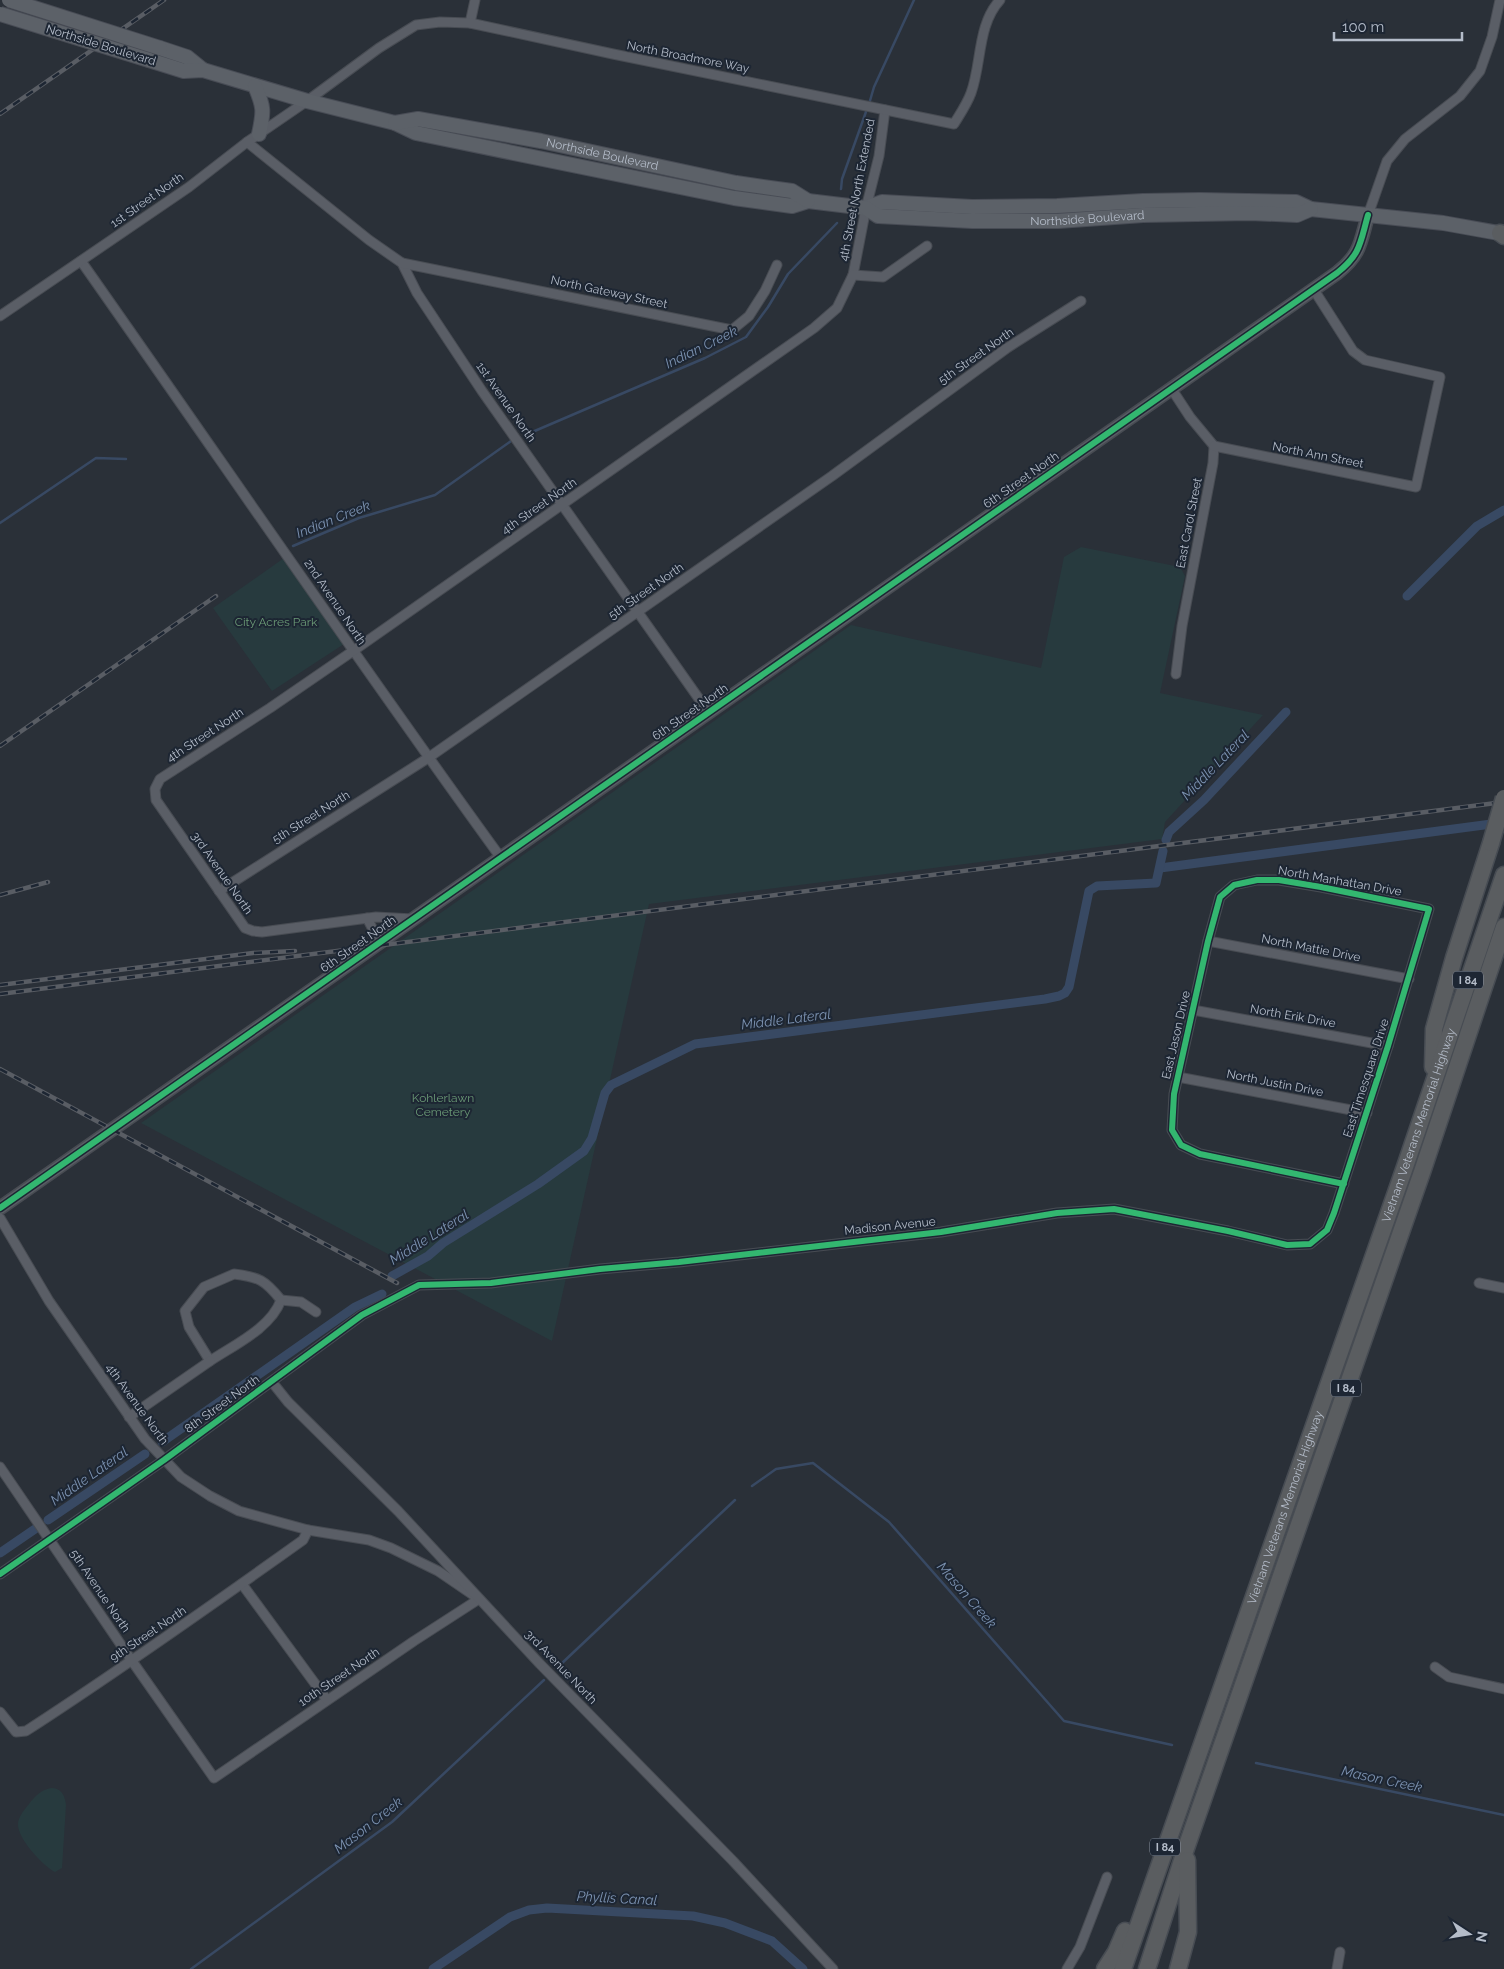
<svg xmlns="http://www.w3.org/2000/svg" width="1504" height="1969" font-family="Raleway,sans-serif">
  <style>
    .green { fill: #273a3e }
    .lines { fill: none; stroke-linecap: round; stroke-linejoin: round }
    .stream { stroke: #384963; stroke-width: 2.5 }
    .canal { stroke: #384963; stroke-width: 9 }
    .street-casing { stroke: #484c53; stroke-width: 11 }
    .secondary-casing { stroke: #484c53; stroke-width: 15 }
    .primary-casing { stroke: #484c55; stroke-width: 16 }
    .highway-casing { stroke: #474c53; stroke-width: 19 }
    .street { stroke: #5a5e66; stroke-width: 9 }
    .secondary { stroke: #595d64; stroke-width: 12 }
    .primary { stroke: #5c6168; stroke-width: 14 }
    .highway { stroke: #5a5d60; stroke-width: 16 }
    .rail-casing { stroke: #595d64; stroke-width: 4.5 }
    .rail { stroke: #1d2633; stroke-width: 2.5; stroke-dasharray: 8; stroke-linecap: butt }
    .primary-bridge-casing { stroke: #484c55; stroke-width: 16; stroke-linecap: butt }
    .highway-bridge-casing { stroke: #474c53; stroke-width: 19; stroke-linecap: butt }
    .primary-bridge { stroke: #5c6168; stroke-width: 14 }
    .highway-bridge { stroke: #5a5d60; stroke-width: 16 }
    .cycleway-casing { stroke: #1d2633; stroke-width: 9 }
    .cycleway { stroke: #33b770; stroke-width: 6 }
    .labels { text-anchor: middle; stroke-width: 4; stroke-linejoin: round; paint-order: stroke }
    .shield { fill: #1d2633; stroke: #878f9c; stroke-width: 1 }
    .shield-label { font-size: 11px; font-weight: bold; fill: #b4bcc9 }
    .street-label { font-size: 12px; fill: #b4bcc9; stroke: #1d2633 }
    .park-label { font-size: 12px; fill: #6b9a76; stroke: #1d2633 }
    .water-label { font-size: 14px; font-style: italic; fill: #7c92b1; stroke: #1d2633 }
  </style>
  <rect width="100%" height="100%" fill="#2a3038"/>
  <g class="green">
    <path d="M 1081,547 L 1180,567 L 1185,576 L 1160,693 L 1263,715 L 1165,822 L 1162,839 L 649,904 L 552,1341 L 141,1123 L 851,625 L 1041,668 L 1064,557 Z"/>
    <path d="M 284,558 L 344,644 L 272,691 L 213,608 Z"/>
    <path d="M 51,1788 C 61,1788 65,1795 66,1805 L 62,1868 L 55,1872 C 43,1866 17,1838 18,1824 C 18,1817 25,1809 29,1804 C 35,1796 41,1790 51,1788 Z"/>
  </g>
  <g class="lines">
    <g class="stream">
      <path d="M 869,104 L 874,87 L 914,0"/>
      <path d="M 841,189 L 842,179 L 867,109"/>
      <path d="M 530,433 L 705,358 L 746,337 L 768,307 L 788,274 L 837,223"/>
      <path d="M 0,523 L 96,458 L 126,459"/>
      <path d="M 293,546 L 359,518 L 435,495 L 511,441"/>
      <path d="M 752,1486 L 776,1469 L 813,1463 L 889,1522 L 1064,1721 L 1172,1745"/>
      <path d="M 560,1665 L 735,1500"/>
      <path d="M 1256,1763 L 1504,1815"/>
      <path d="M 191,1969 L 392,1822 L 544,1680"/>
    </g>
    <g class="canal">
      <path d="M 1407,596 L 1477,526 L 1504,510"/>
      <path d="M 1166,840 L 1169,832 L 1204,800 L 1286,712"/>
      <path d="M 1160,868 L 1499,823"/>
      <path d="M 392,1276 L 428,1256 L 443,1243 L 538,1184 L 584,1151 L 592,1138 L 605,1093 L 611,1085 L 695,1044 L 1045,999 L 1059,996 L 1065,993 L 1069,987 L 1089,891 L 1097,886 L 1156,883 L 1163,851"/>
      <path d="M 162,1442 L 355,1307 L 382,1294"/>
      <path d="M 48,1520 L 145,1454"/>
      <path d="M 0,1553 L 35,1529"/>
      <path d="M 433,1969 L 510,1917 L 529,1910 L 547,1908 L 693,1916 L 725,1923 L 772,1941 L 803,1969"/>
    </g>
    <g class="street-casing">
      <g id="street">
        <path d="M 470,23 L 475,0"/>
        <path d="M 247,142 L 369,240 L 402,263 L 417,293 L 482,391 L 709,713"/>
        <path d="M 1368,215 L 1387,161 L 1405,139 L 1460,96 L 1480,71 L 1492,37 L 1500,0"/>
        <path d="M 81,261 C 221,460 358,661 501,858"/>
        <path d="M 402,263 L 732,330 L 749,316 L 765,291 L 777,265"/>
        <path d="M 853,275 L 866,208 L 879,156 L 885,110"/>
        <path d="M 0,316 L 189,187 L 247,142 L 307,101 L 379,48 L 416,25 L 440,22 L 470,23 L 613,54 L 954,124 C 960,114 967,104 971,93 C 982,63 977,25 1000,0"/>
        <path d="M 1171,388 L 1190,417 L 1214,446 L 1213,463 L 1182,626 L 1176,674"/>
        <path d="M 1214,446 L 1416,487 L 1440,377 L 1365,360 L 1353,351 L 1314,290"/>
        <path d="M 219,891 L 428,758 L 832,476 L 1007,348 L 1081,301"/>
        <path d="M 367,918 L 380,943"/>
        <path d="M 413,919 L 376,917 L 262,932 L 253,931 L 245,928 L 156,800 L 155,789 L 160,779 L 270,708 L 353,651 L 814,328 L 837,308 L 853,275 L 883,277 L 927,246"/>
        <path d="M 1208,941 L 1409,979"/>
        <path d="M 1193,1010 L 1388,1046"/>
        <path d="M 1178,1077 L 1367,1113"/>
        <path d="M 0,1218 L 49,1301 L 145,1439 L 181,1477 L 210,1496 L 239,1511 L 308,1530 L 369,1540 L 391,1548 L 438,1571 L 479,1599 L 414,1641 L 214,1778 L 132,1661 L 0,1467"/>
        <path d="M 234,1274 C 259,1277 265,1280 281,1300 C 271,1328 234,1345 210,1361 L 189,1327 L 185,1311 L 204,1287 Z"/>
        <path d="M 1479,1283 L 1504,1288"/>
        <path d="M 281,1300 L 301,1302 L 316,1312"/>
        <path d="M 272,1382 L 288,1402 L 398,1511 L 540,1664 L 733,1861 L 833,1969"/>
        <path d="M 129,1417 L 210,1361"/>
        <path d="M 0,1574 L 164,1460 L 362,1315 L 419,1285 L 491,1283 L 600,1269 L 679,1262 L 941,1232 L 1057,1213 L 1114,1209 L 1228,1231 L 1287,1245 L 1310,1244 L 1327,1230 L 1334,1213 L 1388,1046 L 1429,909 L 1321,887 L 1279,880 L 1257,880 L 1234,885 L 1220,897 L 1208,941 L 1174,1094 L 1172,1130 L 1181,1145 L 1200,1154 L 1344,1184"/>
        <path d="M 242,1584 L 327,1700"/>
        <path d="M 1435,1667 L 1449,1677 L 1504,1689"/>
        <path d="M 0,1712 L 16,1732 L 26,1731 C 120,1670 212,1605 303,1540 L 308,1530"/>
        <path d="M 1067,1969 L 1080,1947 L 1107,1877"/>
        <path d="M 1337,1969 L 1340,1952"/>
      </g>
    </g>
    <g class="secondary-casing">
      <path id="secondary" d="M 0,1208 L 1337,273 C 1361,254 1360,243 1368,215"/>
    </g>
    <g class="primary-casing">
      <g id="primary">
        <path d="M 160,48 L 187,57 L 203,70"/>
        <path d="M 149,60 L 184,71 L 203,70 L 307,101 L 395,123 L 416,133 L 734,198 L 792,206 L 808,201 L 866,208 L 882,202 L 972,207 L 1057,206 L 1143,201 L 1200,200 L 1296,202 L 1311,209 L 1443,223 L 1504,234"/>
        <path d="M 255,86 C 264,107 264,111 259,134"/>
        <path id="s1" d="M 395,123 L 418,119 L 541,141 L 736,183 L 792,191 L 808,201"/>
        <path id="s2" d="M 866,208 L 878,216 L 972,221 L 1058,221 L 1143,215 L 1250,213 L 1297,215 L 1311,209"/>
      </g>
    </g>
    <g class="highway-casing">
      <g id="highway">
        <path d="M 1500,233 L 1504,236"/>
        <path d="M 1433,1067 L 1434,1029 L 1454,958 L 1491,843"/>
        <path d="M 1105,1969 L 1116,1952 L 1125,1931"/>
        <path id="s3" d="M 1123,1969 L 1405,1167 L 1504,875"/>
        <path d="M 1147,1969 L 1186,1848 L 1422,1172 L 1504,927"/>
        <path d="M 1178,1969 L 1188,1932 L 1187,1860"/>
      </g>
    </g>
    <use href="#street" class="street"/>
    <use href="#secondary" class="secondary"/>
    <use href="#primary" class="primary"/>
    <use href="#highway" class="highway"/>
    <g class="rail-casing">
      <g id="rail">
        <path d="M 0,114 L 164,0"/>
        <path d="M 0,746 L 216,596"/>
        <path d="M 0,895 L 48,882"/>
        <path d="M 0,985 L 253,953 L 295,951"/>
        <path d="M 0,994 L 1504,802"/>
        <path d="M 0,1069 L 397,1283"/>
      </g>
    </g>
    <use href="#rail" class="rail"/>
    <g class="primary-bridge-casing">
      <g id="primary-bridge">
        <path d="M 9,0 L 160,48"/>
        <path d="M 0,14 L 149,60"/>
      </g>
    </g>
    <g class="highway-bridge-casing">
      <path id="highway-bridge" d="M 1491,843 L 1504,798"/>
    </g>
    <use href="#primary-bridge" class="primary-bridge"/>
    <use href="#highway-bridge" class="highway-bridge"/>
    <g class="cycleway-casing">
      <g id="cycleway">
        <path d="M 0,1208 L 1337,273 C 1361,254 1360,243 1368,215"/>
        <path d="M 0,1574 L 164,1460 L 362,1315 L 419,1285 L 491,1283 L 600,1269 L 679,1262 L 941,1232 L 1057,1213 L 1114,1209 L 1228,1231 L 1287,1245 L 1310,1244 L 1327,1230 L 1334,1213 L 1388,1046 L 1429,909 L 1321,887 L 1279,880 L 1257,880 L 1234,885 L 1220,897 L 1208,941 L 1174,1094 L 1172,1130 L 1181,1145 L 1200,1154 L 1344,1184"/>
      </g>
    </g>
    <use href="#cycleway" class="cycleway"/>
  </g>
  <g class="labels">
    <g class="shield">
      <rect x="1453" y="971.5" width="30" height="17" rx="4"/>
      <rect x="1331" y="1379.5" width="30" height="17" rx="4"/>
      <rect x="1150" y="1838.5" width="30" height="17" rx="4"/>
    </g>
    <g class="shield-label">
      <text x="1468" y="984">I 84</text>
      <text x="1346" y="1392">I 84</text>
      <text x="1165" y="1851">I 84</text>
    </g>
    <g class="street-label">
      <text transform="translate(101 45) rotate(17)" y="4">Northside Boulevard</text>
      <text transform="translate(688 57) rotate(11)" y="4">North Broadmore Way</text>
      <text dy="4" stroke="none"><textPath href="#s1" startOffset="211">Northside Boulevard</textPath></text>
      <text transform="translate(857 190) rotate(-79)" y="4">4th Street North Extended</text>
      <text transform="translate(147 200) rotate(-35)" y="4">1st Street North</text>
      <text dy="4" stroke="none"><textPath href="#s2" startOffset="224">Northside Boulevard</textPath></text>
      <text transform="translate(609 292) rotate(12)" y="4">North Gateway Street</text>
      <text transform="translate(976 356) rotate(-35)" y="4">5th Street North</text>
      <text transform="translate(506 402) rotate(55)" y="4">1st Avenue North</text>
      <text transform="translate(1318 455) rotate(11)" y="4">North Ann Street</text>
      <text transform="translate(1021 480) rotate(-35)" y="4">6th Street North</text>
      <text transform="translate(539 506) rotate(-35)" y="4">4th Street North</text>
      <text transform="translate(1189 523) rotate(-79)" y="4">East Carol Street</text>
      <text transform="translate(646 591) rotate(-35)" y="4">5th Street North</text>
      <text transform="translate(335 602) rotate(56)" y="4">2nd Avenue North</text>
      <text transform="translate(690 712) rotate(-35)" y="4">6th Street North</text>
      <text transform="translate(205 735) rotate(-33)" y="4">4th Street North</text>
      <text transform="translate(311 817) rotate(-32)" y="4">5th Street North</text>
      <text transform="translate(222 873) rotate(55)" y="4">3rd Avenue North</text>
      <text transform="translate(1340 881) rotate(10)" y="4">North Manhattan Drive</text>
      <text transform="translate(358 944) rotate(-35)" y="4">6th Street North</text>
      <text transform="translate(1311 948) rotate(11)" y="4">North Mattie Drive</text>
      <text transform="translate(1293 1016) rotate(10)" y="4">North Erik Drive</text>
      <text transform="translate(1176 1035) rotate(-77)" y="4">East Jason Drive</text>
      <text transform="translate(1366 1078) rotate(-72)" y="4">East Timesquare Drive</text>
      <text transform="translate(1275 1083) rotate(11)" y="4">North Justin Drive</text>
      <text dy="4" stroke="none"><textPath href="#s3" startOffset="894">Vietnam Veterans Memorial Highway</textPath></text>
      <text transform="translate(890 1226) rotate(-6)" y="4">Madison Avenue</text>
      <text transform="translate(137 1404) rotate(54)" y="4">4th Avenue North</text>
      <text transform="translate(222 1404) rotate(-36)" y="4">8th Street North</text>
      <text dy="4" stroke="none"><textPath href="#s3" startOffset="489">Vietnam Veterans Memorial Highway</textPath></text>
      <text transform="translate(100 1591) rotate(56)" y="4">5th Avenue North</text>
      <text transform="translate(148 1634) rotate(-34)" y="4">9th Street North</text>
      <text transform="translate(561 1667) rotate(46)" y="4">3rd Avenue North</text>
      <text transform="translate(339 1677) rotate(-34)" y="4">10th Street North</text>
    </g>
    <g class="park-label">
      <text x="276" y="626">City Acres Park</text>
      <text x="443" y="1102">Kohlerlawn<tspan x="443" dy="14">Cemetery</tspan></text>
    </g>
    <g class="water-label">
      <text transform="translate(701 347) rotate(-26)" y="5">Indian Creek</text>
      <text transform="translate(333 519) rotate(-22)" y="5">Indian Creek</text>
      <text transform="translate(1215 765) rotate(-46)" y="5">Middle Lateral</text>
      <text transform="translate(786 1019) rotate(-7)" y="5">Middle Lateral</text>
      <text transform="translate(429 1237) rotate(-32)" y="5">Middle Lateral</text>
      <text transform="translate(89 1476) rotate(-35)" y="5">Middle Lateral</text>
      <text transform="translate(967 1595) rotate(49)" y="5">Mason Creek</text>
      <text transform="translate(1382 1779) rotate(12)" y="5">Mason Creek</text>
      <text transform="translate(368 1825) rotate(-38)" y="5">Mason Creek</text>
      <text transform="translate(617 1898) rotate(3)" y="5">Phyllis Canal</text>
    </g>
  </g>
  <g transform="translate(1469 1934) rotate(102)" stroke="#1d2633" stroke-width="4" paint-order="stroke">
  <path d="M0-4L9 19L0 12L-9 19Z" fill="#b4bcc9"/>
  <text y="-8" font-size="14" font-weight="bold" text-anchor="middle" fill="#b4bcc9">N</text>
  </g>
  <path d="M1334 32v8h128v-8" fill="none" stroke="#b4bcc9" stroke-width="2.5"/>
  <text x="1342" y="32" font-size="15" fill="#b4bcc9" stroke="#1d2633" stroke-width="4" paint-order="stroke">100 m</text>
</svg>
